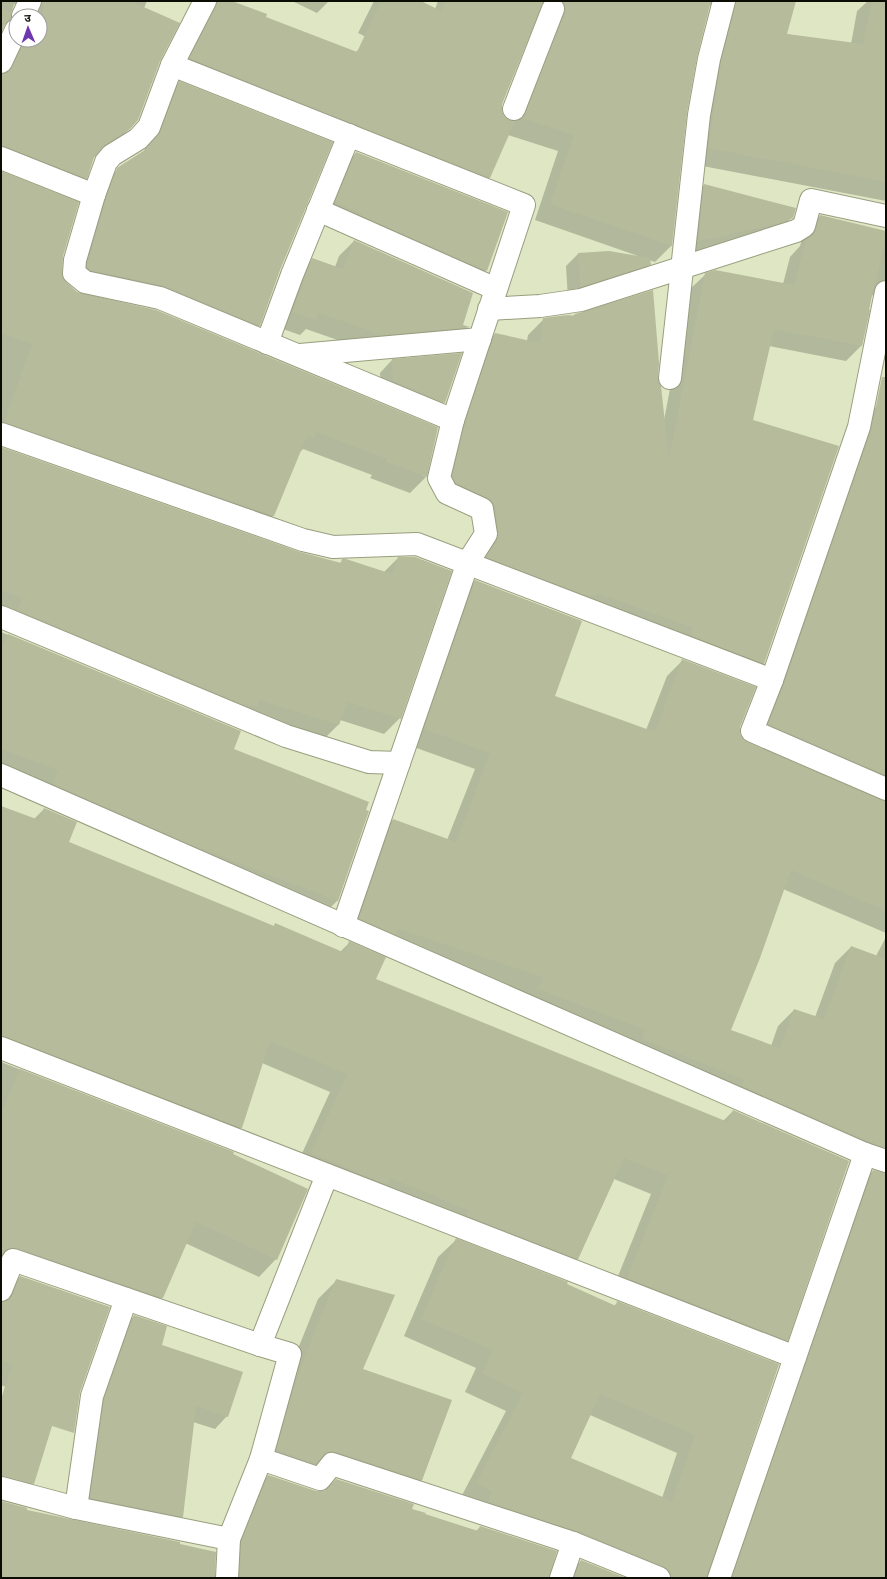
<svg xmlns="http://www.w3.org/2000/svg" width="887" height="1579" font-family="'Varela Round','Noto Sans Devanagari',sans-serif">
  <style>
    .shadow { fill: #0003; fill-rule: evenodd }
    .building { fill: #b5bb9b; fill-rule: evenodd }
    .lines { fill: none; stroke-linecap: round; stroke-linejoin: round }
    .minor-casing { stroke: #989e7f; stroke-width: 24 }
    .minor { stroke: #fff; stroke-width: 22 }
  </style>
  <rect width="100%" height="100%" fill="#dfe6c4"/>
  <g class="shadow">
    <path d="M 1,1 L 147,1 L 144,8 L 159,60 L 129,129 L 113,145 L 93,158 L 86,178 L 70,194 L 1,167 L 1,75 L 16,40 L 40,40 L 40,16 L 27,16 L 20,6 L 14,4 L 10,18 L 1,30 Z"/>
    <path d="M 211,1 L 229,1 L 264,18 L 356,52 L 358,50 L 431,69 L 358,33 L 374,1 L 418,1 L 435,9 L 438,1 L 795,1 L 786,34 L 851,44 L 857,11 L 868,1 L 886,1 L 886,201 L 692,164 L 717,8 L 709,5 L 696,56 L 686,113 L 671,246 L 655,262 L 649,260 L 650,264 L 637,277 L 568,299 L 566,266 L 578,254 L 638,256 L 535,220 L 558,151 L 508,135 L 489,178 L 473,194 L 174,75 ZM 537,13 L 542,13 L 549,30 L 512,122 L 503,117 L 501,111 L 501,104 Z"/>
    <path d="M 292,1 L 329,1 L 317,13 Z"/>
    <path d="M 180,83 L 279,270 L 259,326 L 245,340 L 150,300 L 76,284 L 103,184 L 118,169 L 144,151 L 165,97 Z"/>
    <path d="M 356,153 L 486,270 L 471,285 L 321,217 L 341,168 Z"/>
    <path d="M 1,173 L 62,256 L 61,272 L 65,283 L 77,293 L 426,477 L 410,493 L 370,478 L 372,475 L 303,449 L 300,452 L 273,516 L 257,532 L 1,442 Z"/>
    <path d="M 704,185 L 792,217 L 774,236 L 680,258 L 686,203 Z"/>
    <path d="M 820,216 L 886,232 L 886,305 L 872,295 L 862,345 L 846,361 L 769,346 L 752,421 L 764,663 L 748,679 L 471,573 L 483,549 L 471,513 L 440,499 L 479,350 L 495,334 L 527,341 L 528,335 L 544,319 L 573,316 L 575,314 L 657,377 L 664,420 L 689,290 L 706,274 L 783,284 L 790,257 L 800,246 L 804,232 Z"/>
    <path d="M 354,241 L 461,326 L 469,328 L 454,342 L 366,350 L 306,329 L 300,335 L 277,327 L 298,274 L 313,259 L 335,267 L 339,256 Z"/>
    <path d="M 392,360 L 444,403 L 432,415 L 381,394 L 380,373 Z"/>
    <path d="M 876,407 L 886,409 L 886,933 L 783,889 L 730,1031 L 771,1046 L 778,1026 L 794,1010 L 815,1017 L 835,963 L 851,947 L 876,956 L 886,937 L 886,1154 L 523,1005 L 527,993 L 344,934 L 377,836 L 393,820 L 447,840 L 475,769 L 408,745 L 459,597 L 475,581 L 554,697 L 646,730 L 667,676 L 683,660 L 739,727 L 739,733 L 741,739 L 746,743 L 882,802 L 881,798 L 753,740 L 860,423 Z"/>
    <path d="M 1,448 L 299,553 L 339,564 L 343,560 L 384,572 L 398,558 L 400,718 L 384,734 L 340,720 L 339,724 L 323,740 L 1,626 Z"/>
    <path d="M 1,632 L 239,731 L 232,749 L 338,900 L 322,916 L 1,770 Z"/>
    <path d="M 1,807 L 34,819 L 44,809 L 68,842 L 273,927 L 276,924 L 340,952 L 349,943 L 375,980 L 723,1121 L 733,1111 L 787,1340 L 769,1358 L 610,1296 L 651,1194 L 614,1179 L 578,1259 L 560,1277 L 294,1171 L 330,1092 L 262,1063 L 241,1128 L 223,1145 L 1,1059 Z"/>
    <path d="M 1,1062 L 233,1153 L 276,1259 L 259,1277 L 185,1243 L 162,1298 L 144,1316 L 1,1266 Z"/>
    <path d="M 873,1171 L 886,1176 L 886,1578 L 721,1578 L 855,1189 Z"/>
    <path d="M 456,1240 L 614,1306 L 618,1302 L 778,1365 L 707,1578 L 631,1578 L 459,1501 L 506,1411 L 465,1392 L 476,1368 L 404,1336 L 438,1257 ZM 590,1415 L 677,1453 L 662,1498 L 570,1459 Z"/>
    <path d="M 20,1277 L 61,1411 L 1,1385 L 1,1298 Z"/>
    <path d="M 336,1281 L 362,1369 L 451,1401 L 422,1480 L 404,1498 L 317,1470 L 259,1468 L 279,1396 L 318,1299 Z"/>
    <path d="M 134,1316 L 227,1416 L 215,1429 L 193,1422 L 182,1516 L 170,1529 L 78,1510 L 89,1432 L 101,1420 L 92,1416 L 122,1328 Z"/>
    <path d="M 1,1402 L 33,1483 L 15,1501 L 1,1497 Z"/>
    <path d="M 268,1476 L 316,1492 L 411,1510 L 476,1531 L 480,1527 L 548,1578 L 222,1578 L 251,1494 Z"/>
    <path d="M 581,1561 L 623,1578 L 564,1578 Z"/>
  </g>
  <g class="building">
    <path d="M 43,1 L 130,1 L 180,23 L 160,61 L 138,120 L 130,129 L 103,147 L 94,157 L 87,179 L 1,146 L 1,74 L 8,72 L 12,68 L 25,40 L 40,40 L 40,16 L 43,18 Z"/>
    <path d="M 217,1 L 232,1 L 267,14 L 266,17 L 357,52 L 381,1 L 421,1 L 441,11 L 446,1 L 544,1 L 502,104 L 502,110 L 504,116 L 509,120 L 515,121 L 490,178 L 189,58 Z"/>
    <path d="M 563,1 L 711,1 L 697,57 L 687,113 L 672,246 L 550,204 L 574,135 L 522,118 L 565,14 L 565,7 Z"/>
    <path d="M 736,1 L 796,1 L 787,34 L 863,44 L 872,1 L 886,1 L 886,182 L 708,148 L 721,62 Z"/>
    <path d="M 1,8 L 11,13 L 11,19 L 5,24 L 1,33 Z"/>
    <path d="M 179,81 L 333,142 L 280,270 L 260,326 L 165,286 L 91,270 L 87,267 L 106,199 L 117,168 L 145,150 L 158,135 Z"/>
    <path d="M 356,152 L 508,212 L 487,271 L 362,216 L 363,214 L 335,202 Z"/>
    <path d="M 1,171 L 79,202 L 63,256 L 62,272 L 66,282 L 77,292 L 156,310 L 438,427 L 427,477 L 386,462 L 387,459 L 316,432 L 315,438 L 307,436 L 274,516 L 4,422 L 32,344 L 1,333 Z"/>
    <path d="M 704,184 L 796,208 L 793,218 L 781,223 L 698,241 Z"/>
    <path d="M 820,215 L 886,231 L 886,240 L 868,310 L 870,310 L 862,346 L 774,329 L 753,420 L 839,446 L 764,664 L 691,636 L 693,628 L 597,593 L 596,597 L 591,595 L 590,597 L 486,557 L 497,541 L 498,533 L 496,507 L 487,498 L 456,483 L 452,476 L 465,423 L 495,333 L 540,343 L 543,318 L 568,315 L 575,316 L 575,314 L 653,290 L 659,363 L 658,377 L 661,386 L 669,460 L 705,273 L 715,270 L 794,285 L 806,240 L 816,230 Z"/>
    <path d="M 354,240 L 473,293 L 463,325 L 470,327 L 382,335 L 319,313 L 316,320 L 292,312 L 312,258 L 343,269 Z"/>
    <path d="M 609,251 L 650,258 L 651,265 L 580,287 L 578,253 Z"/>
    <path d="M 462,353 L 445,403 L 393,381 L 392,359 Z"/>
    <path d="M 882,377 L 886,377 L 886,775 L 768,724 L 784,684 L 871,431 Z"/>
    <path d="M 1,447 L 300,552 L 341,563 L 342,559 L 346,559 L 392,574 L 398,557 L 415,557 L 452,571 L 401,719 L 347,702 L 339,725 L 259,700 L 257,707 L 250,705 L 250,707 L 17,610 L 22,598 L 1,591 Z"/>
    <path d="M 475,580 L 582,621 L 555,696 L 655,732 L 682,659 L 756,687 L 740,727 L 740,733 L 742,738 L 747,742 L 886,801 L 886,911 L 791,870 L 760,958 L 731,1030 L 780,1048 L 794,1009 L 824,1019 L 851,946 L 886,959 L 886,1148 L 870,1142 L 742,1086 L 744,1080 L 642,1039 L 645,1030 L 538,989 L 543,977 L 398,929 L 396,935 L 359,918 L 393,819 L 456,842 L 490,753 L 424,729 Z"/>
    <path d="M 8,634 L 241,731 L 234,749 L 369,802 L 366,810 L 369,811 L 338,901 L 194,846 L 53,784 L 58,770 L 1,749 L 1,652 Z"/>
    <path d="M 1,806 L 39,820 L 44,808 L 77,822 L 69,842 L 274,926 L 275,923 L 345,953 L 349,941 L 386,957 L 376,979 L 728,1122 L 733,1110 L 849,1161 L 788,1341 L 627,1278 L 668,1176 L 624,1158 L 578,1259 L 466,1215 L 468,1210 L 390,1178 L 387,1185 L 311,1153 L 347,1074 L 270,1041 L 242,1128 L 1,1036 Z"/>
    <path d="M 20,1069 L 234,1152 L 233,1154 L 308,1189 L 277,1260 L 196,1222 L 163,1298 L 17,1248 L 11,1248 L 5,1250 L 1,1256 L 1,1112 Z"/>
    <path d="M 873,1170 L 886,1173 L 886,1578 L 732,1578 Z"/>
    <path d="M 456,1238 L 568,1282 L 567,1284 L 616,1306 L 617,1301 L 779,1364 L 707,1578 L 671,1578 L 669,1571 L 664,1566 L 577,1531 L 488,1502 L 492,1491 L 476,1483 L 523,1393 L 482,1374 L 493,1350 L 421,1319 ZM 600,1394 L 695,1435 L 672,1501 L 571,1458 Z"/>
    <path d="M 20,1276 L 110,1307 L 80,1392 L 74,1433 L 52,1426 L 34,1484 L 1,1476 L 1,1399 L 12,1365 L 1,1360 L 1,1302 L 8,1300 L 12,1295 Z"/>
    <path d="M 336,1279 L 395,1295 L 363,1369 L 452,1400 L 422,1480 L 336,1452 L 328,1452 L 316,1464 L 276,1450 L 297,1377 Z"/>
    <path d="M 134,1315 L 167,1326 L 162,1345 L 243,1372 L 228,1417 L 196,1406 L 183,1517 L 90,1498 L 104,1399 Z"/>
    <path d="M 268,1475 L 316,1491 L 324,1491 L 336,1479 L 414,1504 L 412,1509 L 426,1513 L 425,1514 L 478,1531 L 480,1526 L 557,1551 L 549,1578 L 240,1578 L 241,1542 Z"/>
    <path d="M 1,1501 L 27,1508 L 27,1510 L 180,1542 L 180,1544 L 216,1552 L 215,1578 L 1,1578 Z"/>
    <path d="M 581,1560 L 626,1578 L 574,1578 Z"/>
  </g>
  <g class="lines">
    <g class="minor-casing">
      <g id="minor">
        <path d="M 23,16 L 30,1"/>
        <path d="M 1,62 L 16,30"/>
        <path d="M 514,109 L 553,9"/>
        <path d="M 1,158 L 94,195 L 106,162 L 112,155 L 138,139 L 149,127 L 172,65 L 205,1"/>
        <path d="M 94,195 L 75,260 L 74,273 L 85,282 L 160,298 L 453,420 L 524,205 L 172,65"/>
        <path d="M 318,210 L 496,289"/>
        <path d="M 489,309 L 540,306 L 581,300 L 796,231 L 804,226 L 811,200 L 886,216"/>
        <path d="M 267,343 L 292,275 L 349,135"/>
        <path d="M 300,355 L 480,339"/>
        <path d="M 670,378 L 699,115 L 709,59 L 724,1"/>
        <path d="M 1,434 L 303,540 L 333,547 L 417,544 L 772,680 L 859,427 L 886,292"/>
        <path d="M 1,617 L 286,736 L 369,762 L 399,763"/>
        <path d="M 772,680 L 752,731 L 886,789"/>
        <path d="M 1,775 L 865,1154 L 886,1161"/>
        <path d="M 343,926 L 468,562 L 486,534 L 482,509 L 447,493 L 439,478 L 453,420"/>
        <path d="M 1,1048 L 795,1357"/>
        <path d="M 1,1290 L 13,1260 L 260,1345 L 327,1175"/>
        <path d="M 260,1345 L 290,1354 L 261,1459"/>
        <path d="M 1,1488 L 76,1508 L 229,1539 L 261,1459 L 320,1479 L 332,1464 L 573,1543 L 659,1578"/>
        <path d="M 76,1508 L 92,1396 L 126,1299"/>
        <path d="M 227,1578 L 229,1539"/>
        <path d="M 561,1578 L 573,1543"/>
        <path d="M 719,1578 L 865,1154"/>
      </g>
    </g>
    <use href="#minor" class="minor"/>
  </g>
  <rect width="887" height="1579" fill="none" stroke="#0b0d03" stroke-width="4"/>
  <g transform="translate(28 28) rotate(358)"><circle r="19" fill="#ffffff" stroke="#9d9e9a"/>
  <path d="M0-3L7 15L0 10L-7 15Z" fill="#6e37ae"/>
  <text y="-6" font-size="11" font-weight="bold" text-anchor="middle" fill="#0b0d03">उ</text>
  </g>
</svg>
